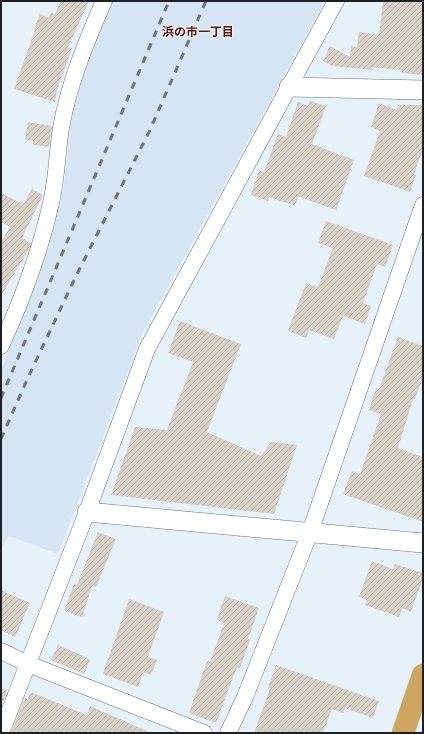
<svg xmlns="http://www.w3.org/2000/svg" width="424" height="734" font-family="'Archivo Narrow','Noto Sans JP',sans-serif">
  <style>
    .built { fill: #d6e5f3 }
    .building { fill: url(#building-hatch) }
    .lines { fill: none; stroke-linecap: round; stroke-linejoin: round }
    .minor-casing { stroke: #6b747b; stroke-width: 17 }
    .tertiary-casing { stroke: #6b747b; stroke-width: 20 }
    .trunk-casing { stroke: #cdcecf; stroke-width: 23 }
    .minor { stroke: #fff; stroke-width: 16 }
    .tertiary { stroke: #fff; stroke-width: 19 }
    .trunk { stroke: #cea65f; stroke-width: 22 }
    .rail { stroke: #6f757b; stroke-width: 3; stroke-dasharray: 7 7; stroke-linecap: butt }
    .labels { text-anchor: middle; stroke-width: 3; stroke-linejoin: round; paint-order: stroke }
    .neighbourhood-label { font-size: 12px; font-weight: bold; fill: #5e1b0c; stroke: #e7f1fa }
  </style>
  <defs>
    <pattern id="building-hatch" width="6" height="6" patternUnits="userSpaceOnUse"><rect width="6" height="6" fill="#d8d1c7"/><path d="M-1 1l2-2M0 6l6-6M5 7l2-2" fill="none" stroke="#b9b3ab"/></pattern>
  </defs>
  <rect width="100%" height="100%" fill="#e7f1fa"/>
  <path class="built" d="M 112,1 L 325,1 L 143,332 L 58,554 L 9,536 L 1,548 L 1,370 L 38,278 L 63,193 L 73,107 L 85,63 Z"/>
  <g class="building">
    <path d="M 61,1 L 89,1 L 68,47 L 72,48 L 57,90 L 55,102 L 14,89 L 35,30 L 34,29 L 40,14 L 49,18 L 51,13 L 55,14 Z"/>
    <path d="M 383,1 L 423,1 L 423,75 L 402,73 L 402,70 L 370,67 L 374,70 L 332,66 L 323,61 L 330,46 L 350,57 L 351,46 L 357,47 L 359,32 L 379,35 Z"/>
    <path d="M 310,101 L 326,106 L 312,144 L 354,160 L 336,210 L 298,196 L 295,206 L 269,197 L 268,201 L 251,195 L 259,170 L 264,172 L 278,134 L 286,137 L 298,102 L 308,106 Z"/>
    <path d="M 379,103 L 397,110 L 398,105 L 423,105 L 423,148 L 414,174 L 416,175 L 410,192 L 364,176 L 380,131 L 371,127 Z"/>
    <path d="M 28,122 L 52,126 L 49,147 L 33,145 L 33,141 L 25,140 Z"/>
    <path d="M 32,189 L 43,195 L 22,238 L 31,243 L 29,249 L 1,296 L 1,242 L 10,227 L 1,222 L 1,193 L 23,204 Z"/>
    <path d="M 326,221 L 393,245 L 385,267 L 377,264 L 363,303 L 371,306 L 365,324 L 343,316 L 334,339 L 309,330 L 306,338 L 288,331 L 306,283 L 318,287 L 333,248 L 318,243 Z"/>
    <path d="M 180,321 L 241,344 L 207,432 L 261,456 L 271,442 L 297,445 L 274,514 L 111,495 L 135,427 L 167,430 L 193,362 L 168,353 Z"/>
    <path d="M 398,337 L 423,346 L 423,378 L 415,399 L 413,399 L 398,448 L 423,457 L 423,522 L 343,494 L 352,471 L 360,474 L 381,414 L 369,410 L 376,388 L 379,389 Z"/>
    <path d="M 98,532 L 116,539 L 96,587 L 92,586 L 82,617 L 64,611 L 74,584 L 77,585 Z"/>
    <path d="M 372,561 L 393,569 L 395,564 L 423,573 L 423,578 L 411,612 L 402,608 L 399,617 L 365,605 L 367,600 L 359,597 Z"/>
    <path d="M 1,590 L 30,603 L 15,637 L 1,630 Z"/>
    <path d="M 225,596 L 259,608 L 248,639 L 250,640 L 240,668 L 237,667 L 216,723 L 189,713 L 207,661 L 210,662 L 224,623 L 217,620 Z"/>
    <path d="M 129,599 L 164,612 L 148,657 L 157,660 L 151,675 L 143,672 L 138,687 L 103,674 Z"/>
    <path d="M 58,645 L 90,659 L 84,674 L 51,660 Z"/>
    <path d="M 276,665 L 379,701 L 373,718 L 345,708 L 343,713 L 332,709 L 323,733 L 254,733 L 270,689 L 268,688 Z"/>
    <path d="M 1,688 L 7,690 L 1,707 Z"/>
    <path d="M 31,692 L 87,715 L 90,706 L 152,733 L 11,733 L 25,698 L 28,699 Z"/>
  </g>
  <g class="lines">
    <g class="minor-casing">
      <g id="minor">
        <path d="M 1,346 C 22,300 40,252 51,203 C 57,178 57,152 61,128 C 69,83 86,42 104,1"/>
        <path d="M 1,651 L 28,664 L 204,733"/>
        <path d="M 1,733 L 87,512 L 147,349 L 289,87 L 336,1"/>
        <path d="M 228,733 L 245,697 L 310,532 L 423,205"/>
      </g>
    </g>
    <g class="tertiary-casing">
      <g id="tertiary">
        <path d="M 289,87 L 423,90"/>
        <path d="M 87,512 L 423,543"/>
      </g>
    </g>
    <g class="trunk-casing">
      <path id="trunk" d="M 403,733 L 423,675"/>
    </g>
    <use href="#minor" class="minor"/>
    <use href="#tertiary" class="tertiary"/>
    <use href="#trunk" class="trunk"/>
    <g class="rail">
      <path d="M 1,398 L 169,1"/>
      <path d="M 1,439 L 26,382 L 75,278 L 150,130 L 206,1"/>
    </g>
  </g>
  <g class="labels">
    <g class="neighbourhood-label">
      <text x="198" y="36">浜の市一丁目</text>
    </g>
  </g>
  <rect width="424" height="734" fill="none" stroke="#1c1f23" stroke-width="4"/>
</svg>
